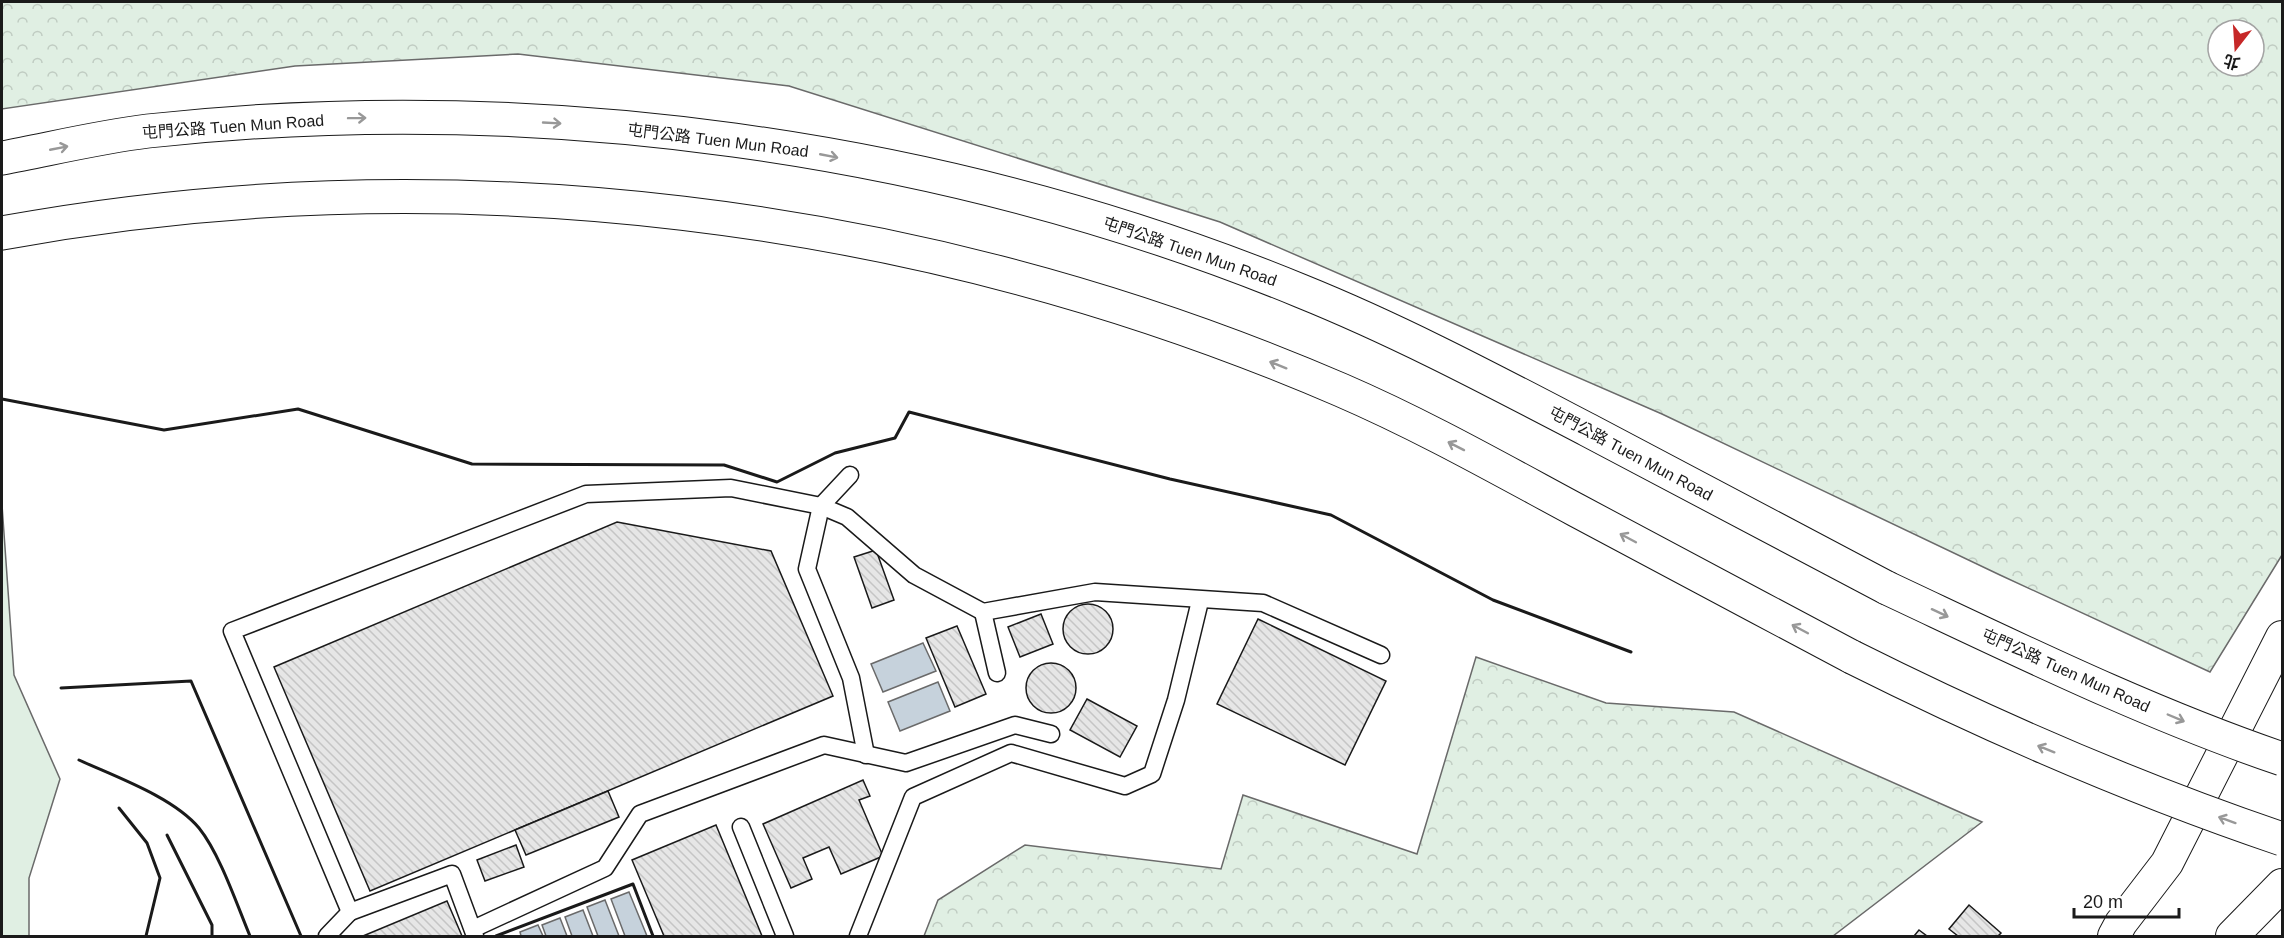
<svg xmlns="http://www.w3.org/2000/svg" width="2284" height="938" font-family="Helvetica,'Noto Sans TC',sans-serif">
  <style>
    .grass { fill: #e0efe3; stroke: #6a6a6a; stroke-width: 1.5 }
    .forest { fill: url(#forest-crowns); stroke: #6a6a6a; stroke-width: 1.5; fill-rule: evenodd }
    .water { fill: #c6d2dc; stroke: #6a6a6a; stroke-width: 1.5 }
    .building { fill: url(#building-back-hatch); stroke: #1a1a1a; stroke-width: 1.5 }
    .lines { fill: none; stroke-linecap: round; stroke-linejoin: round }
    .lane-casing { stroke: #1a1a1a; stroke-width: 19 }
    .street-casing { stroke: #1a1a1a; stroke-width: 34 }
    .highway-casing { stroke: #1a1a1a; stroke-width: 35 }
    .lane { stroke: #fff; stroke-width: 16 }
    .street { stroke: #fff; stroke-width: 32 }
    .highway { stroke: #fff; stroke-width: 33 }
    .highway-bridge-casing { stroke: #1a1a1a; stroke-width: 35; stroke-linecap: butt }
    .highway-bridge { stroke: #fff; stroke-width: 33 }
    .wall { stroke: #1a1a1a; stroke-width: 3 }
    .oneway { stroke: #989898 }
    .labels { text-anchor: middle; stroke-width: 4.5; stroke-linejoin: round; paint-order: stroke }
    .street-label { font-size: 16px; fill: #1a1a1a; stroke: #fff }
  </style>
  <defs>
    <pattern id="forest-crowns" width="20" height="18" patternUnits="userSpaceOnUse" patternTransform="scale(1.5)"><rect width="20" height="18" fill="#e0efe3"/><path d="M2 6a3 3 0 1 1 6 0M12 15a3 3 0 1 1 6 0" fill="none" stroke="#c0ccc2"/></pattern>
    <pattern id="building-back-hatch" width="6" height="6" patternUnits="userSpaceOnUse" patternTransform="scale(1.5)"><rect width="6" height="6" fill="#e6e6e6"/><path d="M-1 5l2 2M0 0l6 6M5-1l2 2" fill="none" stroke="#c5c5c5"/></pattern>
  </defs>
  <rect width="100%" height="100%" fill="#fff"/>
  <path class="grass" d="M 2,505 L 14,675 L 60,779 L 29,878 L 29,936 L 2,936 Z"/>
  <g class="forest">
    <path d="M 2,2 L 2282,2 L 2282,555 L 2210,672 L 2000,575 L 1662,414 L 1220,222 L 789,86 L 518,54 L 295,66 L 2,109 ZM 2218,30 L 2254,30 L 2254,66 L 2218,66 Z"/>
    <path d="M 1476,657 L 1606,703 L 1734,712 L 1982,822 L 1833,936 L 924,936 L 938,900 L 1025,845 L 1221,869 L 1243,795 L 1417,854 Z"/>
  </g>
  <g class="water">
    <path d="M 923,643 L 936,671 L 883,692 L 871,664 Z"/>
    <path d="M 938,682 L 950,711 L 900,731 L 888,702 Z"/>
    <path d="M 629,892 L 647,936 L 625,936 L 611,899 Z"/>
    <path d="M 605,900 L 619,936 L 598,936 L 587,907 Z"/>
    <path d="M 583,910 L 593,936 L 572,936 L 565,917 Z"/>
    <path d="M 560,918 L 567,936 L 546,936 L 542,925 Z"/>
    <path d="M 538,925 L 543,936 L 521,936 L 520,932 Z"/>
  </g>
  <g class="building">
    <path d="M 617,522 L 771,551 L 833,696 L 370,891 L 274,667 Z"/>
    <path d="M 876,550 L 894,600 L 872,608 L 854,557 Z"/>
    <circle cx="1088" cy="629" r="25"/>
    <path d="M 1041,614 L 1053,644 L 1020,657 L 1008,627 Z"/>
    <path d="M 1258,619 L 1386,681 L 1345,765 L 1217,704 Z"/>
    <path d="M 957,626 L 986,694 L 955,707 L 926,638 Z"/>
    <circle cx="1051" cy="688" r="25"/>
    <path d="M 1087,699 L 1137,726 L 1120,757 L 1070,730 Z"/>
    <path d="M 863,780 L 870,796 L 859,800 L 883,856 L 841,874 L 829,847 L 803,858 L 812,879 L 791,888 L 763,824 Z"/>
    <path d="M 608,791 L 619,817 L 526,855 L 515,830 Z"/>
    <path d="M 716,825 L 762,936 L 664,936 L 632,860 Z"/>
    <path d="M 516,845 L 524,867 L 485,881 L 477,860 Z"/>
    <path d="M 447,901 L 462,936 L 363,936 Z"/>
    <path d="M 1969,905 L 2001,933 L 1998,936 L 1958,936 L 1949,929 Z"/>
    <path d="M 1919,930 L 1927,936 L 1914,936 Z"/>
  </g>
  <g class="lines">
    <g class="lane-casing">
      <g id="lane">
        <path d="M 850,475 L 821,506 L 807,569 L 851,678 L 866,755"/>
        <path d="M 983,612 L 997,673"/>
        <path d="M 741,827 L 785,936"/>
        <path d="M 473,929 L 605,868 L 640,814 L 824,745 L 906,763 L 1015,725 L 1051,734"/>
        <path d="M 327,936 L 350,912"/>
        <path d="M 475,936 L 452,874 L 350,912 L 232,631 L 586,494 L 731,488 L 821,506 L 847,517 L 914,575 L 983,612 L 1095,592 L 1263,603 L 1381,655"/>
        <path d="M 858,936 L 913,797 L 1011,753 L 1125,786 L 1152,774 L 1176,700 L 1200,601"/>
      </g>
    </g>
    <g class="street-casing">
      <g id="street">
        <path d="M 2114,936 L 2121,923 L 2167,863 L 2282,637"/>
        <path d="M 2232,936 L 2282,885"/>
      </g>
    </g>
    <g class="highway-casing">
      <g id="highway">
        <path d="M 2,158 C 50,149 99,137 148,131 C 533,89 943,144 1301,291 C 1400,331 1494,381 1588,430 C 1688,483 1788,535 1887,588"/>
        <path d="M 2,233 C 449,151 924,210 1341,390 C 1422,425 1498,468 1576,510 C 1667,559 1760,608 1852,657"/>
      </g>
    </g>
    <use href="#lane" class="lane"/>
    <use href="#street" class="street"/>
    <use href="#highway" class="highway"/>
    <g class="highway-bridge-casing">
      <g id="highway-bridge">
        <path d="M 1887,588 C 2017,649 2147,713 2282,759"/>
        <path d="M 1852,657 C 1992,727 2134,789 2282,839"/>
      </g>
    </g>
    <use href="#highway-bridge" class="highway-bridge"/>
    <g class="wall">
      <path d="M 2,399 L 164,430 L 298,409 L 472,464 L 724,465 L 777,482 L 835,453 L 895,438 L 909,412 L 1170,479 L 1331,515 L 1493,600 L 1631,652"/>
      <path d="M 61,688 L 191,681 L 301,936"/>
      <path d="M 79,760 C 116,777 173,797 199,828 C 220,854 237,905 250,936"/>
      <path d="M 119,808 L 147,843 L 160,878 L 146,936"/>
      <path d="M 167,835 L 212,925 L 212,936"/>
      <path d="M 496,936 L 633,884 L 653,936"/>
    </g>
  </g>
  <defs><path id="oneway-shaft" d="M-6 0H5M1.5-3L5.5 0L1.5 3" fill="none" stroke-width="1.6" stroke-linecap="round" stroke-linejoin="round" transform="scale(1.5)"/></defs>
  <g class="oneway">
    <use href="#oneway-shaft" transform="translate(357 118) rotate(-1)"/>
    <use href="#oneway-shaft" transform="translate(552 123) rotate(3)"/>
    <use href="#oneway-shaft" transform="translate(59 148) rotate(-11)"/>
    <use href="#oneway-shaft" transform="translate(829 156) rotate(11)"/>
    <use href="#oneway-shaft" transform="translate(1278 365) rotate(-158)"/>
    <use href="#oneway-shaft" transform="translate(1456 446) rotate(-153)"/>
    <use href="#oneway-shaft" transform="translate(1628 538) rotate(-152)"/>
    <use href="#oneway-shaft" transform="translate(1940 613) rotate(25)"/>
    <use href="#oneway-shaft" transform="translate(1800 629) rotate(-152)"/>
    <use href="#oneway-shaft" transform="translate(2176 718) rotate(23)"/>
    <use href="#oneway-shaft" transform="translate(2046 749) rotate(-158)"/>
    <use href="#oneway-shaft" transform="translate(2227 820) rotate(-160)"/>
  </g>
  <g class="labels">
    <g class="street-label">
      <text transform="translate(233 126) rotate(-4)" y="6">屯門公路 Tuen Mun Road</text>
      <text transform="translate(718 140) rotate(7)" y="6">屯門公路 Tuen Mun Road</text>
      <text transform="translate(1190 251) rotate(19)" y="6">屯門公路 Tuen Mun Road</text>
      <text transform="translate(1631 453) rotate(28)" y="6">屯門公路 Tuen Mun Road</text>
      <text transform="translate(2066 670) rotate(24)" y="6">屯門公路 Tuen Mun Road</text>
    </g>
  </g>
  <rect width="2284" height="938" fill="none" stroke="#1a1a1a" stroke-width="6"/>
  <g transform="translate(2236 48) rotate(197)"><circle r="28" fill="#ffffff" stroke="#a3a3a3" stroke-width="1.5"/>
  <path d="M0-4.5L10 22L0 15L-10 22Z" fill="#c62828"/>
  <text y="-9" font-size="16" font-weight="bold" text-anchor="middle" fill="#1a1a1a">北</text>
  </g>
  <path d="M2074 908v9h105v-9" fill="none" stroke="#1a1a1a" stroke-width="3"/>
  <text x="2083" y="908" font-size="18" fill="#1a1a1a" stroke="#ffffff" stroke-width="4.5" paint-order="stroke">20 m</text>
</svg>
